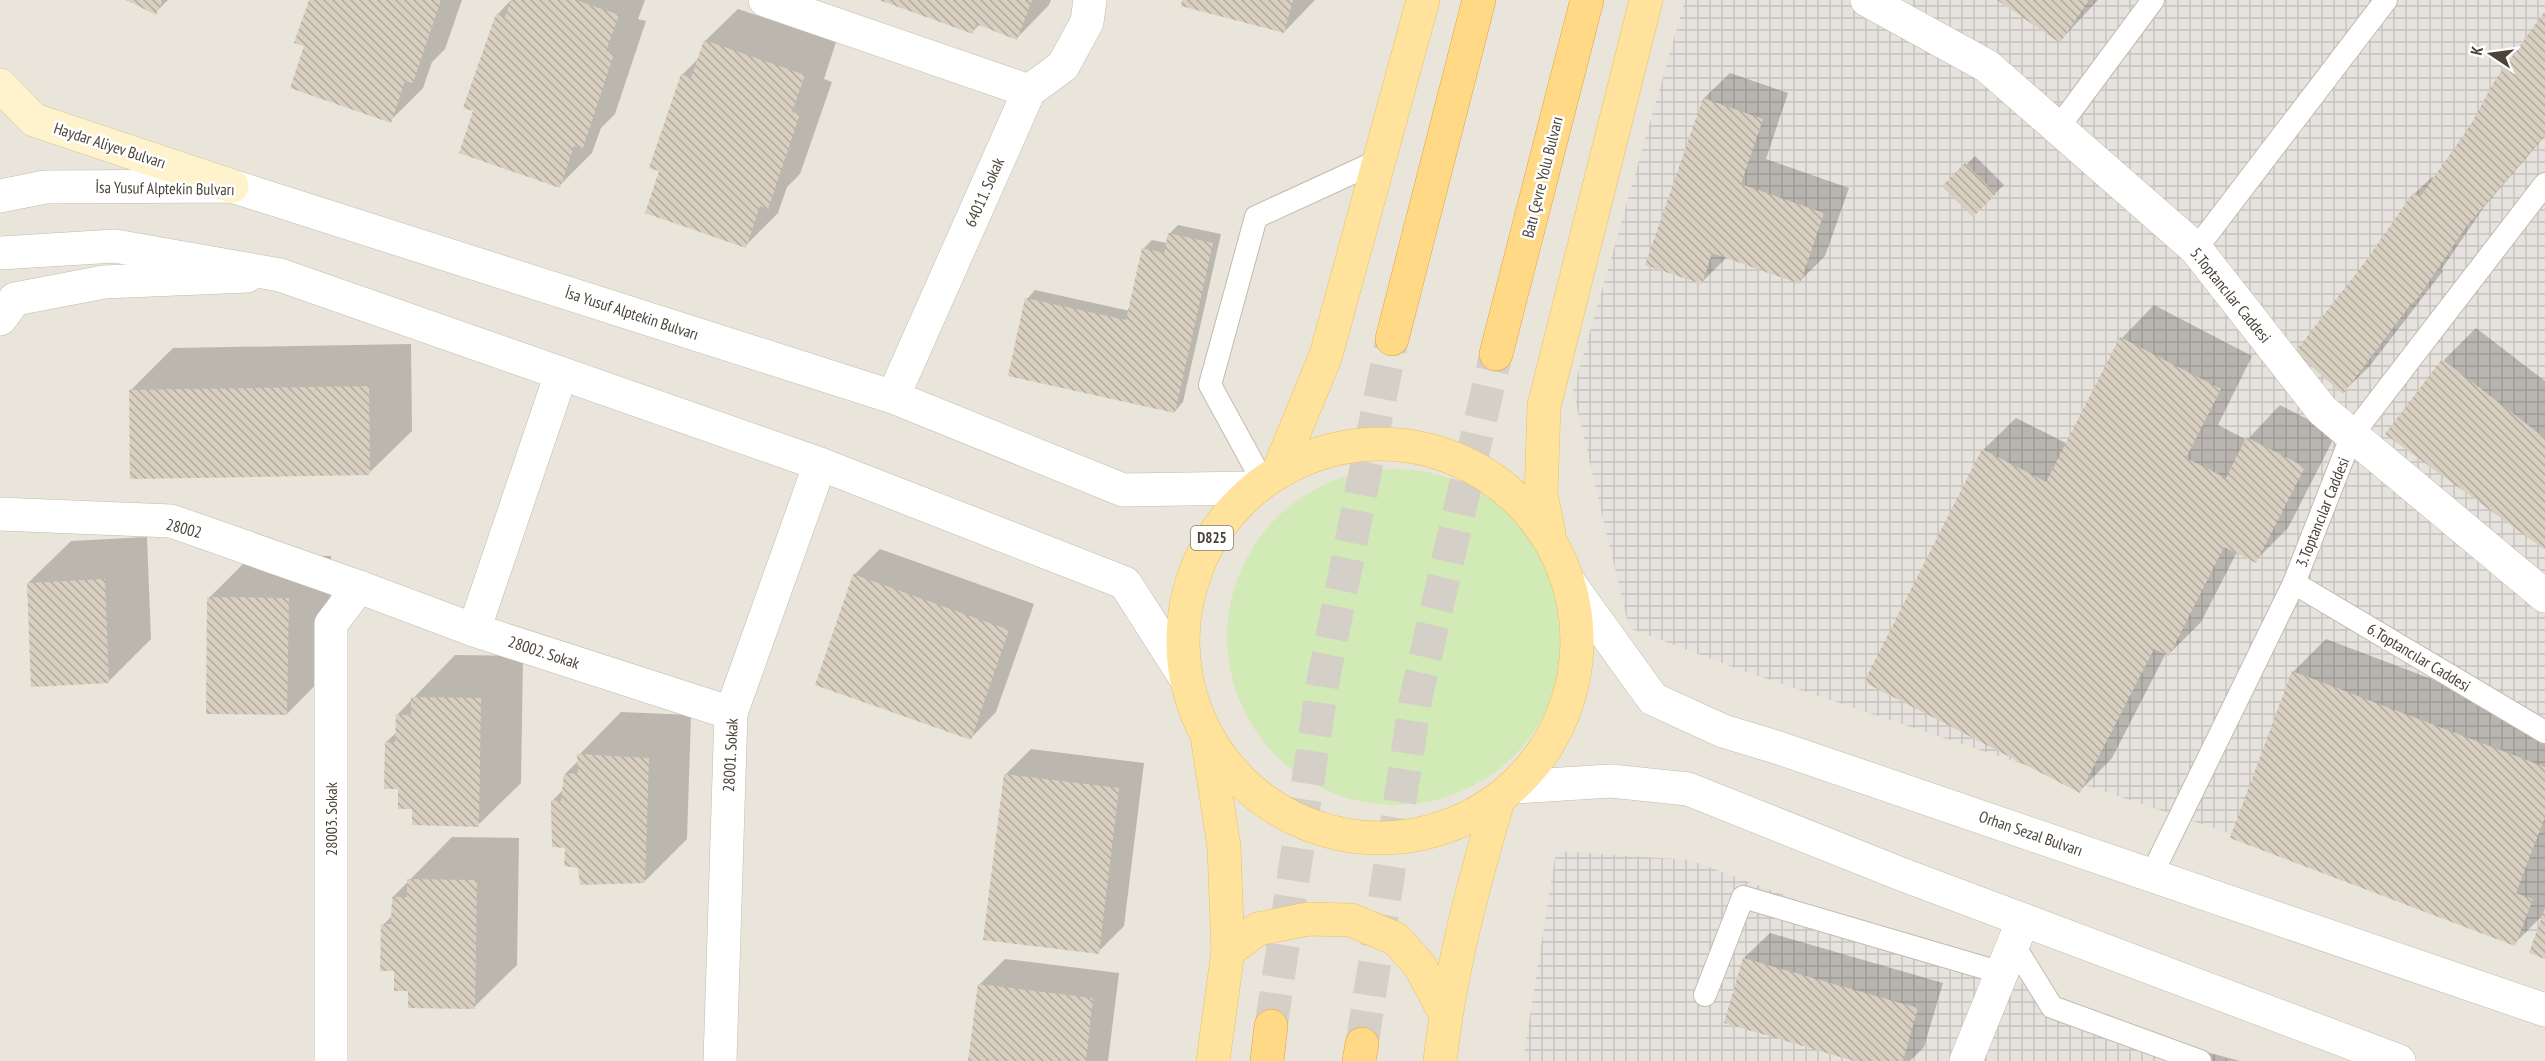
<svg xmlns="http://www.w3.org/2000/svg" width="2545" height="1061" font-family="'PT Sans Narrow',sans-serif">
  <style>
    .residential { fill: #eae5da }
    .industrial { fill: url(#industrial-grid) }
    .green { fill: #d2eab5 }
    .shadow { fill: #0003 }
    .building { fill: url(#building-back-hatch) }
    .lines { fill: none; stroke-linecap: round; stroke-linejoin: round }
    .trunk-tunnel { stroke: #d4d0c8; stroke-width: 33; stroke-dasharray: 33 16; stroke-linecap: butt }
    .service-casing { stroke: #c2bbae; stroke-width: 24 }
    .minor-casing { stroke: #c2bbae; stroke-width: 34 }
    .tertiary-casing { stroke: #c2bbae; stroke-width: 34 }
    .secondary-casing { stroke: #d6c79b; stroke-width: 34 }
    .primary-casing { stroke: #e6c16a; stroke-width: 34 }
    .trunk-casing { stroke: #e0a43c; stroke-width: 34 }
    .service { stroke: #fff; stroke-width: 22 }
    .minor { stroke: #fff; stroke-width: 33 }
    .tertiary { stroke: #fff; stroke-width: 33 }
    .secondary { stroke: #fff3cd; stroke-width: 33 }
    .primary { stroke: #ffe39c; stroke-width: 33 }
    .trunk { stroke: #ffd985; stroke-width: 33 }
    .labels { text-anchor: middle; stroke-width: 5; stroke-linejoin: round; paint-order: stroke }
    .shield { fill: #fff; stroke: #817c74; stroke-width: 1.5 }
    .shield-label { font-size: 15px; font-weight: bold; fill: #4b4439 }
    .street-label { font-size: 16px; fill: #4b4439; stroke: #fff }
  </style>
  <defs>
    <pattern id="industrial-grid" width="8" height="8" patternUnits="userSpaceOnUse" patternTransform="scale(1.5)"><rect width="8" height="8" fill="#e6e2dd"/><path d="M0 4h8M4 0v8" fill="none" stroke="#c7c3be"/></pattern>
    <pattern id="building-back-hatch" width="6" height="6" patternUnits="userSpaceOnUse" patternTransform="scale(1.5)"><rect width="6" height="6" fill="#d8cfc1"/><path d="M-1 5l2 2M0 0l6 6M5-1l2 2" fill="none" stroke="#b1aa9e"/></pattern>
  </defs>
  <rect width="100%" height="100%" fill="#f6f3ec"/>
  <rect class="residential" x="0" y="0" width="2545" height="1061"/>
  <g class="industrial">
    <path d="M 1685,0 L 2545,0 L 2545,939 L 1738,669 L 1629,628 L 1573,391 Z"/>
    <path d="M 1556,851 L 1690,860 L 2232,1061 L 1523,1061 Z"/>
  </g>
  <circle class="green" cx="1395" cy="637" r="168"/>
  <g class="shadow">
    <path d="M 129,0 L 168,0 L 155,13 Z"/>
    <path d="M 310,0 L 462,0 L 445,49 L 432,62 L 423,88 L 390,121 L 306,45 Z"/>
    <path d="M 511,0 L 645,0 L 638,19 L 646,21 L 615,114 L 601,128 L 592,153 L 559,186 L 475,110 L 497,15 Z"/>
    <path d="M 882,0 L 1051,0 L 1049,5 L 1017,38 L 980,24 L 972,32 Z"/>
    <path d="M 1184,0 L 1315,0 L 1284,32 Z"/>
    <path d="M 2000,0 L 2098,0 L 2060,41 Z"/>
    <path d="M 738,9 L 836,42 L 824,79 L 832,82 L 800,174 L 787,187 L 778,213 L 745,246 L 661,171 L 682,75 L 699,58 L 705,41 Z"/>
    <path d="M 2545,14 L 2545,136 L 2484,207 L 2441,270 L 2443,271 L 2369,367 L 2343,392 L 2366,263 L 2414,194 L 2432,177 L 2435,178 Z"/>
    <path d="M 1730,73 L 1788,93 L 1766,159 L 1849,188 L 1825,256 L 1799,282 L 1727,257 L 1701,283 L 1647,264 L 1704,98 Z"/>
    <path d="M 1975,156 L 2004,185 L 1973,215 L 1945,186 Z"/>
    <path d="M 1178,225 L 1221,234 L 1183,402 L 1175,411 L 1027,299 L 1035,290 L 1130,311 L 1143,249 L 1152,240 L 1167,243 L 1169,234 Z"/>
    <path d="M 2154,305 L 2252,356 L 2218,425 L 2247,440 L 2280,405 L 2336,434 L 2288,528 L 2255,561 L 2237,552 L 2201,622 L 2169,654 L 2166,653 L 2112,758 L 2080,791 L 1983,450 L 2016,418 L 2068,444 L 2122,338 Z"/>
    <path d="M 2476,328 L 2545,381 L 2545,548 L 2444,360 Z"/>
    <path d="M 411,344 L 412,431 L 369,473 L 130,391 L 173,348 Z"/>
    <path d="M 147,537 L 151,639 L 108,682 L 28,583 L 71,541 Z"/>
    <path d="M 880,549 L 1034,604 L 996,712 L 971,738 L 854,575 Z"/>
    <path d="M 252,555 L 331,556 L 329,671 L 287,714 L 209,598 Z"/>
    <path d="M 2326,639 L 2545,722 L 2545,958 L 2544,914 L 2514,944 L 2293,672 Z"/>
    <path d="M 455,655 L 523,656 L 521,783 L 478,825 L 414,807 L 400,788 L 386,742 L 397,732 L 397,715 Z"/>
    <path d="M 621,712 L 691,715 L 687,839 L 644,882 L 580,867 L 566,846 L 553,800 L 564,789 L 565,774 L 579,760 L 579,755 Z"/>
    <path d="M 1031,749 L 1144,763 L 1124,926 L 1098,952 L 1005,775 Z"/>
    <path d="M 452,837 L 519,838 L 517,965 L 474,1007 L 410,989 L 395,970 L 383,925 L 393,915 L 393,897 Z"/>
    <path d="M 1770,933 L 1943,983 L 1924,1047 L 1910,1061 L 1859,1061 L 1744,958 Z"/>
    <path d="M 1005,959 L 1119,973 L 1108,1061 L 970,1061 L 979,985 Z"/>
    <path d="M 2184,1046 L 2240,1061 L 2170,1061 Z"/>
  </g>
  <g class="building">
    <path d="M 126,0 L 163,0 L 156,15 Z"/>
    <path d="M 309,0 L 441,0 L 413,83 L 405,81 L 391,123 L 290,88 L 304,46 L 294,43 Z"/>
    <path d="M 511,0 L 576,0 L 619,15 L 606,51 L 614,54 L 583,148 L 574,146 L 560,188 L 459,153 L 473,111 L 463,108 L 496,14 L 505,17 Z"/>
    <path d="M 879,0 L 1032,0 L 1017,40 L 976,24 L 973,34 Z"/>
    <path d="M 1182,0 L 1293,0 L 1284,33 L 1181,6 Z"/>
    <path d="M 1997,0 L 2089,0 L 2060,43 Z"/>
    <path d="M 2545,11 L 2545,135 L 2466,227 L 2418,298 L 2411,304 L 2343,394 L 2295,352 L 2365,262 L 2413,193 L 2420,197 L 2470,126 L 2495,80 Z"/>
    <path d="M 704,40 L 805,75 L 792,112 L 800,114 L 768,209 L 760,206 L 746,248 L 645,213 L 659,171 L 649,168 L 681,74 L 691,78 Z"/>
    <path d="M 1703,98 L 1763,119 L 1741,184 L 1824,213 L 1800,284 L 1712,253 L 1702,284 L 1645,265 Z"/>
    <path d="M 1965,163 L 1996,194 L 1973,217 L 1942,186 Z"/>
    <path d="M 1168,233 L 1213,243 L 1175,413 L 1008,376 L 1025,298 L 1126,320 L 1142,248 L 1164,253 Z"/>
    <path d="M 2120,337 L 2221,389 L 2186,458 L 2226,478 L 2246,437 L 2305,467 L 2256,563 L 2224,547 L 2169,656 L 2154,649 L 2080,793 L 1864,682 L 1982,449 L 2046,482 Z"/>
    <path d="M 2442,359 L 2545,438 L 2545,550 L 2385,434 Z"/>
    <path d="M 369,386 L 370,475 L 130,479 L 129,390 Z"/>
    <path d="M 853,574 L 1009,630 L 971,740 L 815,685 Z"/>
    <path d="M 105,579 L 109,683 L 31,687 L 27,583 Z"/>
    <path d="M 207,597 L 289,598 L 287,715 L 206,714 Z"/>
    <path d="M 2292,671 L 2545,767 L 2545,817 L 2516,893 L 2533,899 L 2515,946 L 2230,838 Z"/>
    <path d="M 411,697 L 481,698 L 479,827 L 412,825 L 412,809 L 398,809 L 398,789 L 384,789 L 385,742 L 395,742 L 396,715 L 411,715 Z"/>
    <path d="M 577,754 L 649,758 L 645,883 L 580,885 L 578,868 L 564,866 L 565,848 L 552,847 L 551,800 L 561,801 L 564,774 L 578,773 Z"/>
    <path d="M 1004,774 L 1119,788 L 1099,954 L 983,940 Z"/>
    <path d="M 407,879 L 477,880 L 475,1009 L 408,1008 L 408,991 L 394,991 L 394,971 L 380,971 L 381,924 L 391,924 L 392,897 L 407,897 Z"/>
    <path d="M 2545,908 L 2545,959 L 2529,953 Z"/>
    <path d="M 1743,958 L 1918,1008 L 1903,1061 L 1854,1061 L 1724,1023 Z"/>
    <path d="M 978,984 L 1093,998 L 1086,1061 L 968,1061 Z"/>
  </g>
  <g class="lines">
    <g class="trunk-tunnel">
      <path d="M 1271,1026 L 1323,681 L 1392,339"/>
      <path d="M 1362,1044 L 1416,697 L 1496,354"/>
    </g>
    <g class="service-casing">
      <g id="service">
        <path d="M 2058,128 L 2153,0"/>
        <path d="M 2196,249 L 2386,0"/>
        <path d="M 1263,482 L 1210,385 L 1256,217 L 1378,161"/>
        <path d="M 2294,583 L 2545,732"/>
        <path d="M 2152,874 L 2294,583 L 2352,435 L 2545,184"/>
        <path d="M 2013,944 L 2052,1007 L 2200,1061"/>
        <path d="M 1705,995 L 1743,897 L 2002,973"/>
      </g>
    </g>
    <g class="minor-casing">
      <g id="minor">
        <path d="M 765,0 L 1029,91"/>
        <path d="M 1867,0 L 1987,66 L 2196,249 L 2322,410 L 2545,596"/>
        <path d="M 0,319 L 15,299 L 104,282 L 247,276"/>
        <path d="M 893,397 L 1029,91 L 1063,66 L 1087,22 L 1090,0"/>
        <path d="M 0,514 L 171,521 L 359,587 L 474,630 L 731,713"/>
        <path d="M 474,630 L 561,374"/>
        <path d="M 331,1061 L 331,624 L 359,587"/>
        <path d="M 720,1061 L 731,713 L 820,464"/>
        <path d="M 1966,1061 L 2023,920"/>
      </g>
    </g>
    <g class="tertiary-casing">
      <g id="tertiary">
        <path d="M 0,196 L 45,187 L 232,186 L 893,397 L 1123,490 L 1253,488"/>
        <path d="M 0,253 L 115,246 L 280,275 L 820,464 L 1125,583 L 1185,677"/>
        <path d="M 1570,584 L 1653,699 L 1723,731 L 1779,748 L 2545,1010"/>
        <path d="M 1514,787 L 1611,781 L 1688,789 L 1901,874 L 2399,1061"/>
      </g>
    </g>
    <g class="secondary-casing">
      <path id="secondary" d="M 0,85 L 34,120 L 232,186"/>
    </g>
    <g class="primary-casing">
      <g id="primary">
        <circle cx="1380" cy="641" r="197"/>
        <path d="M 1278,472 L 1326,355 L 1423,0"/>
        <path d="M 1549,533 L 1541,495 L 1544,406 L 1646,0"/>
        <path d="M 1208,742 L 1224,847 L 1228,951 L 1213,1061"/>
        <path d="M 1228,951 L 1258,929 L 1308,919 L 1351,920 L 1396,939 L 1420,966 L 1445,1013"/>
        <path d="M 1440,1061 C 1450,971 1473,885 1499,798"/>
      </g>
    </g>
    <g class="trunk-casing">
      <g id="trunk">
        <path d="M 1392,339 L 1479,0"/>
        <path d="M 1496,354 L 1587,0"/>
        <path d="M 1267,1061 L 1271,1026"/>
        <path d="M 1359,1061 L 1362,1044"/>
      </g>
    </g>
    <use href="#service" class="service"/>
    <use href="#minor" class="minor"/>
    <use href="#tertiary" class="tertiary"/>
    <use href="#secondary" class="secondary"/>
    <use href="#primary" class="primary"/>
    <use href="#trunk" class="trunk"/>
  </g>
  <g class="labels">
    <rect class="shield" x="1191" y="526" width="42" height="24" rx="4.5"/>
    <g class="shield-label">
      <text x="1212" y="543">D825</text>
    </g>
    <g class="street-label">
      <text transform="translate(110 145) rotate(18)" y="6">Haydar Aliyev Bulvarı</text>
      <text transform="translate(1542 177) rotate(-76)" y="6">Batı Çevre Yolu Bulvarı</text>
      <text transform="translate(165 188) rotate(1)" y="6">İsa Yusuf Alptekin Bulvarı</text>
      <text transform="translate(984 192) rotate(-66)" y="6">64011. Sokak</text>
      <text transform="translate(2231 295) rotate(51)" y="6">5.Toptancılar Caddesi</text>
      <text transform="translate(632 313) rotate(18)" y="6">İsa Yusuf Alptekin Bulvarı</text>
      <text transform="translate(2322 512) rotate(-68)" y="6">3.Toptancılar Caddesi</text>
      <text transform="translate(184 528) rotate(15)" y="6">28002</text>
      <text transform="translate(544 652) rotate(18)" y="6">28002. Sokak</text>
      <text transform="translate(2419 657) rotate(31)" y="6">6.Toptancılar Caddesi</text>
      <text transform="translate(730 755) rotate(-87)" y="6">28001. Sokak</text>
      <text transform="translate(331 819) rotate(-90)" y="6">28003. Sokak</text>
      <text transform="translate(2031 833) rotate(19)" y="6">Orhan Sezal Bulvarı</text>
    </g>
  </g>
  <g transform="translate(2491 54) rotate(283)" stroke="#ffffff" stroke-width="4.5" paint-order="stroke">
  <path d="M0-4.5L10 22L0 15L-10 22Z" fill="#4b4439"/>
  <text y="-9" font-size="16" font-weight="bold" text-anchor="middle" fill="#4b4439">K</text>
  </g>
</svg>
